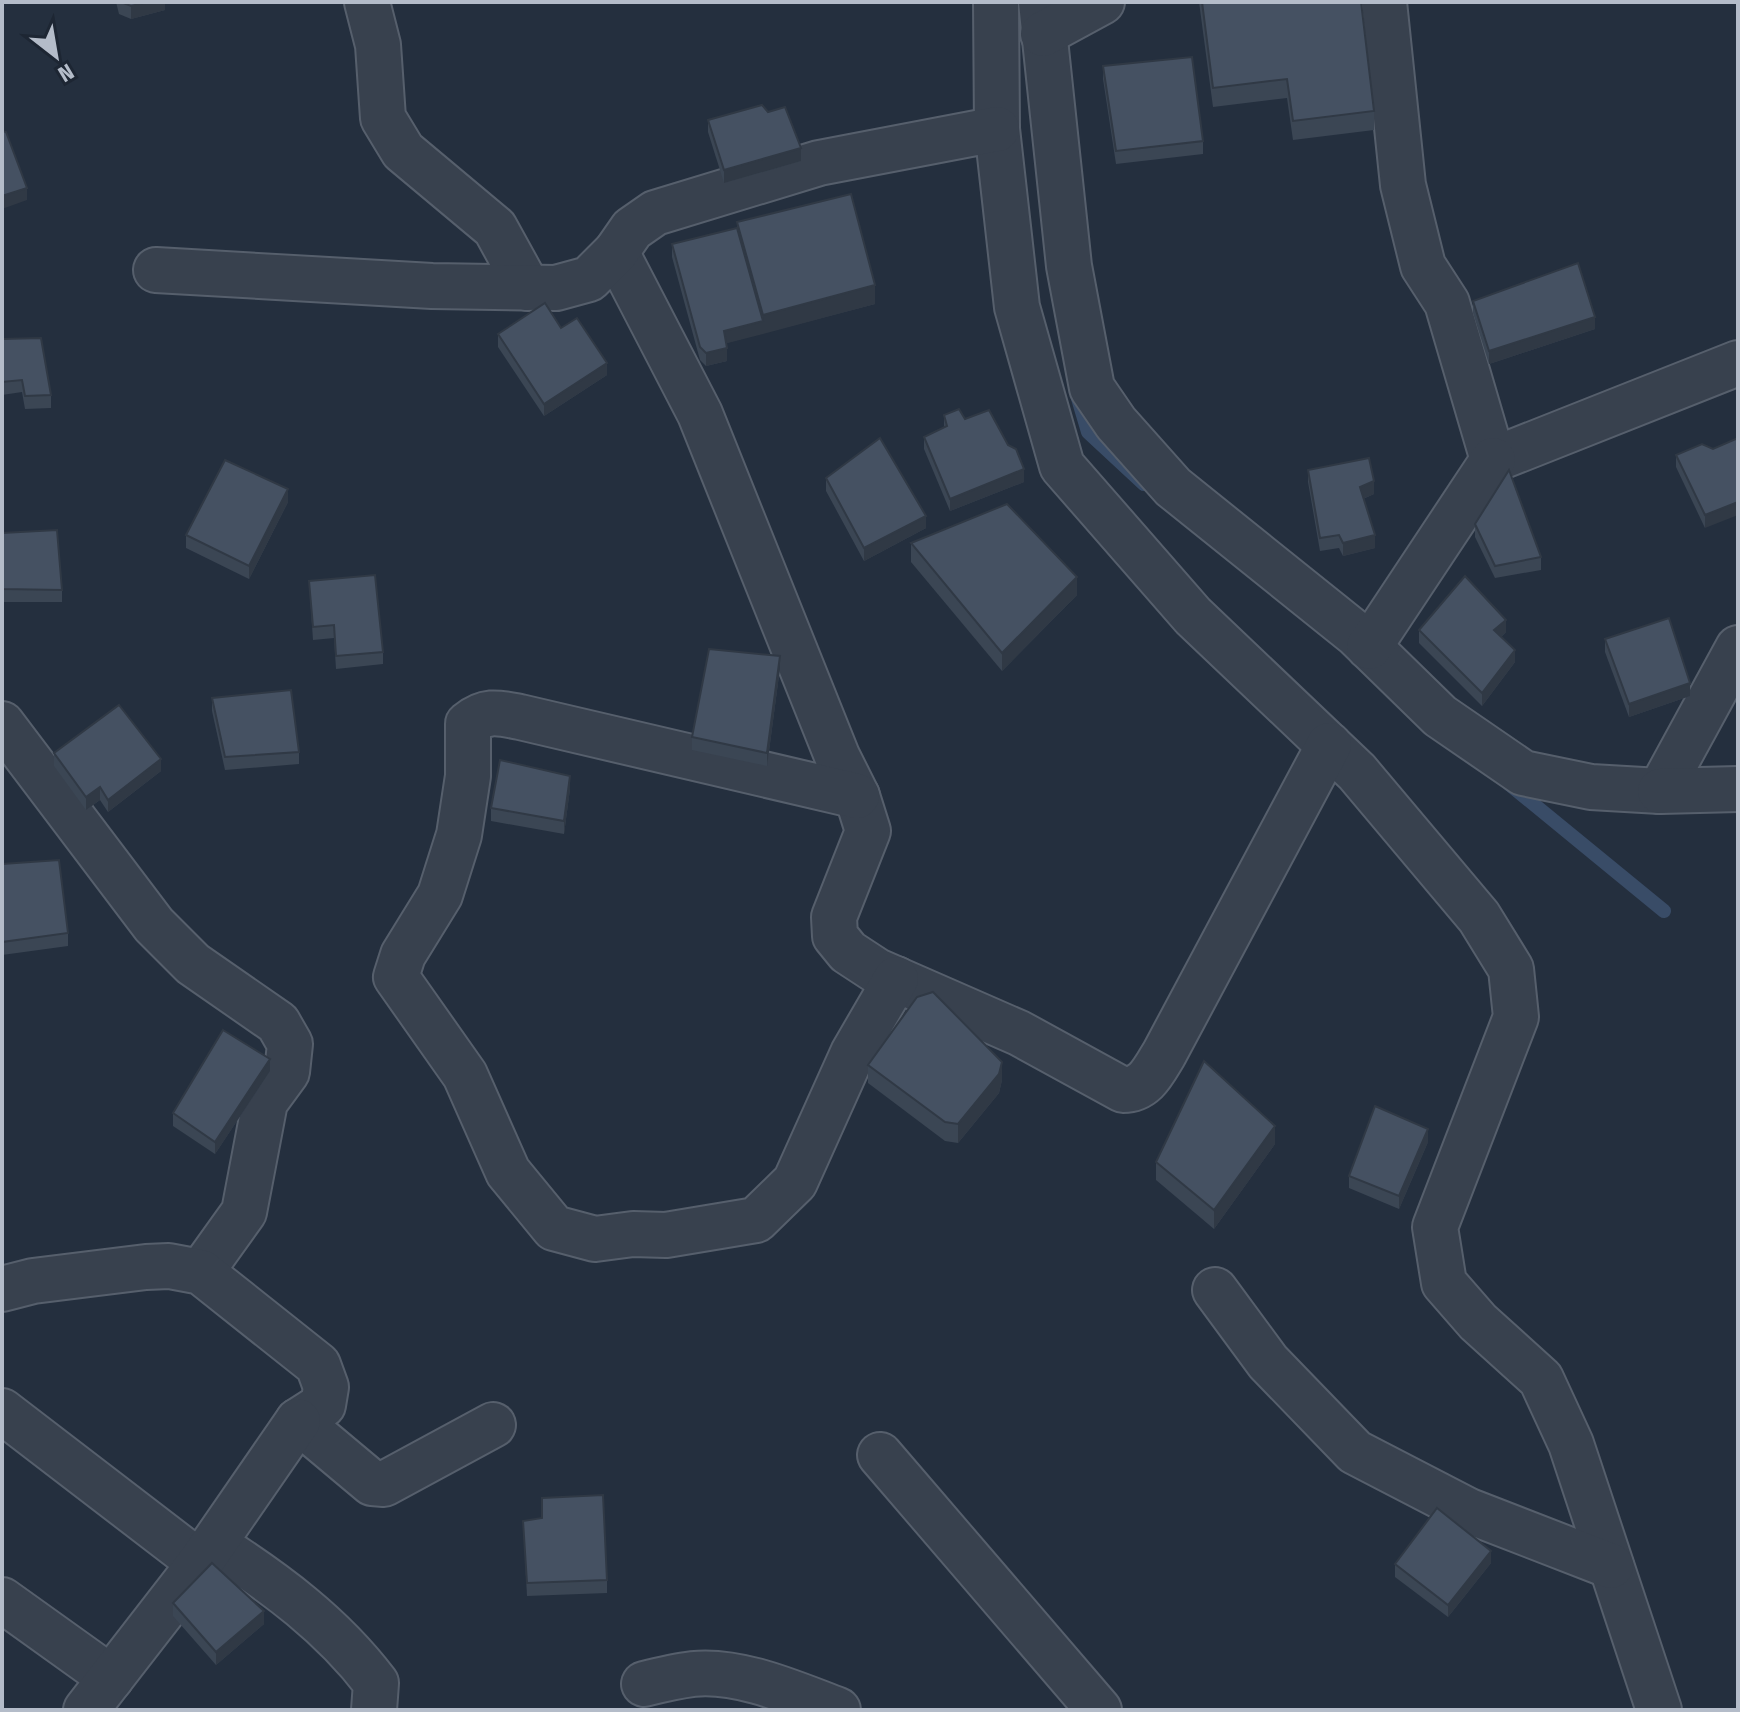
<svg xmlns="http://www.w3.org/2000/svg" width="1740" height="1712" font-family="'Fira Sans Condensed',sans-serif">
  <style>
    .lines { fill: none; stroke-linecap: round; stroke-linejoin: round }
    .stream { stroke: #394c67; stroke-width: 14 }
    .street-casing { stroke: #565f6c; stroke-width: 48 }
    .street { stroke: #38414e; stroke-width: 44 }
    .wall { fill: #3b4654 }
    .shaded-wall { fill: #303945 }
    .building { fill: #455162; stroke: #303945; stroke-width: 2 }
  </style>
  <rect width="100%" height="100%" fill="#242f3e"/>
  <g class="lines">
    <g class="stream">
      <path d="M 1077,395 L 1088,432 L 1144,484"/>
      <path d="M 1509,784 L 1664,911"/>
    </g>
    <g class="street-casing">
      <g id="street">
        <path d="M 367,2 L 378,45 L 383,118 L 403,151 L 495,228 L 528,288"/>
        <path d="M 996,2 L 997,129 L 1017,307 L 1062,466 L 1193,616 L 1357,772 L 1479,917 L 1511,969 L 1516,1017 L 1435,1227 L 1444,1283 L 1478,1322 L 1541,1379 L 1571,1444 L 1659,1710"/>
        <path d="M 1041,2 L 1069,266 L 1092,388 L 1116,423 L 1173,487 L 1356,634 L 1440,716 L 1523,773 L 1591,787 L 1660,791 L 1738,648"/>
        <path d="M 1384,2 L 1403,185 L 1423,266 L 1447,303 L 1493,460 L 1738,363"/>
        <path d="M 1043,34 L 1102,2"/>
        <path d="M 616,252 L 700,414 L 837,756 L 857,796 L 868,831 L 834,917 L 835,936 L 848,952 L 877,971 L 1019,1033 L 1123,1090 C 1145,1090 1153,1072 1164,1054 L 1329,745"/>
        <path d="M 156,270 L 432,286 L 556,288 L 589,279 L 616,252 L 632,229 L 655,213 L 819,163 L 997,129"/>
        <path d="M 1369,647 L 1493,460"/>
        <path d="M 2,724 L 154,925 L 193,964 L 278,1023 L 290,1044 L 287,1072 L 265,1102 L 244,1212 L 201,1272"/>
        <path d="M 1660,791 L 1738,789"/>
        <path d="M 857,796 L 520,717 C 499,713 486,709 468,724 L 468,776 L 459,835 L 440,895 L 403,955 L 396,977 L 465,1075 L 508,1172 L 554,1228 L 595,1239 L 633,1234 L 666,1235 L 756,1220 L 795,1182 L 853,1053 L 896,979"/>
        <path d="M 2,1289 L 33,1281 L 146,1267 L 169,1266 L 201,1272 L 318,1365 L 326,1387 L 323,1405 L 298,1421 L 372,1483 L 384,1484 L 493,1425"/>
        <path d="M 1215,1290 L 1268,1362 L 1355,1452 L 1469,1511 L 1611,1566"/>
        <path d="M 2,1411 L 200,1563"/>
        <path d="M 880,1455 L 1099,1710"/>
        <path d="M 214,1544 C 275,1583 332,1625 376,1683 L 374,1710"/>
        <path d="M 2,1600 L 111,1678"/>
        <path d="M 644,1684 C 660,1680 677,1676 693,1674 C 740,1669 795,1694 838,1710"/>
        <path d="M 86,1710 L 200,1563 L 298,1421"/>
      </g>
    </g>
    <use href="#street" class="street"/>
  </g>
  <g class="wall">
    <path d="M 116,2 L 165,2 L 165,10 L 131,19 L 119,14 Z"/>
    <path d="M 1199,2 L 1361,2 L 1374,111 L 1374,130 L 1293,140 L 1287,98 L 1213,107 Z"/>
    <path d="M 1103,66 L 1203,141 L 1203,154 L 1116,164 L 1103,79 Z"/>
    <path d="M 708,120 L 801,161 L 724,183 L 708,132 Z"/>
    <path d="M 737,222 L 875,304 L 726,343 L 727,361 L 706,366 L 700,360 L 672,257 L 672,244 L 737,228 Z"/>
    <path d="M 1473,301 L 1595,329 L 1489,364 L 1473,313 Z"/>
    <path d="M 561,328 L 607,375 L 544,416 L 498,347 L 498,334 Z"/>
    <path d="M 2,339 L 51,395 L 51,408 L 25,409 L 22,392 L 2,395 Z"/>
    <path d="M 944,415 L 965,419 L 1008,445 L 1024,482 L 950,511 L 924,449 L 924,437 L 944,427 Z"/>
    <path d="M 1713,449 L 1705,528 L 1676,467 L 1676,455 Z"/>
    <path d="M 1308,470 L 1374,494 L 1363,499 L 1375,548 L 1343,556 L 1339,548 L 1320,551 L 1308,482 Z"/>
    <path d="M 826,478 L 926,528 L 864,561 L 826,491 Z"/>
    <path d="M 288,502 L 249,579 L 186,548 L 186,535 Z"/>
    <path d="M 1475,524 L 1541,557 L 1541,570 L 1495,578 L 1475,537 Z"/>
    <path d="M 2,533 L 62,590 L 62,602 L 2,602 Z"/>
    <path d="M 911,543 L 1077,595 L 1002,671 L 911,562 Z"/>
    <path d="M 309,581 L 383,652 L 383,664 L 336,669 L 334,638 L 313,640 Z"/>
    <path d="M 1419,630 L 1506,632 L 1501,637 L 1515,662 L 1482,706 L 1419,643 Z"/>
    <path d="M 1605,639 L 1690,696 L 1629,717 L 1605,652 Z"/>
    <path d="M 780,668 L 767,766 L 692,750 L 692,737 Z"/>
    <path d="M 212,698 L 299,752 L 299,764 L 225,770 L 212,711 Z"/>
    <path d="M 54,753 L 161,771 L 108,812 L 100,800 L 86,810 L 54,766 Z"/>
    <path d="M 570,789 L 564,834 L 491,821 L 491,808 Z"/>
    <path d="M 2,864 L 68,933 L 68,946 L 2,955 Z"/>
    <path d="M 868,1065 L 1002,1080 L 999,1093 L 958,1143 L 945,1141 L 868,1083 Z"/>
    <path d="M 270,1071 L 215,1154 L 173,1126 L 173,1113 Z"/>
    <path d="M 1428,1142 L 1399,1209 L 1349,1188 L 1349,1176 Z"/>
    <path d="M 1275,1144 L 1214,1229 L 1156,1180 L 1156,1162 Z"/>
    <path d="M 523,1521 L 607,1580 L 607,1593 L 527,1596 Z"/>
    <path d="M 1491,1563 L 1448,1617 L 1395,1577 L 1395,1564 Z"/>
    <path d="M 173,1603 L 264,1624 L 216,1665 L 173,1616 Z"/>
  </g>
  <g class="shaded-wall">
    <path d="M 147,2 L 165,2 L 165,10 L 131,19 L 131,6 Z"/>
    <path d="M 801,148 L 801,161 L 724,183 L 724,170 Z"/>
    <path d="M 27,188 L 27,200 L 2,209 L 2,196 Z"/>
    <path d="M 875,285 L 875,304 L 763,334 L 763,315 Z"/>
    <path d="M 1595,317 L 1595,329 L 1489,364 L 1489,351 Z"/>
    <path d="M 763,321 L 763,334 L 724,344 L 724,331 Z"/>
    <path d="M 727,348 L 727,361 L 706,366 L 706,353 Z"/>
    <path d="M 607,363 L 607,375 L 544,416 L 544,404 Z"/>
    <path d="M 1024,469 L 1024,482 L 950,511 L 950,499 Z"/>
    <path d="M 1374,481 L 1374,494 L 1360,500 L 1360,487 Z"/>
    <path d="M 288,489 L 288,502 L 249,579 L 249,566 Z"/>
    <path d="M 1738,502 L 1738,515 L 1705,528 L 1705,515 Z"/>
    <path d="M 926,516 L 926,528 L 864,561 L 864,548 Z"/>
    <path d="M 1375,535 L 1375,548 L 1343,556 L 1343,543 Z"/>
    <path d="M 1077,577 L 1077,595 L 1002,671 L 1002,653 Z"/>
    <path d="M 1506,620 L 1506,632 L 1494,643 L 1494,630 Z"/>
    <path d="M 1515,650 L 1515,662 L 1482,706 L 1482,693 Z"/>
    <path d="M 780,656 L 780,668 L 767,766 L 767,753 Z"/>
    <path d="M 1690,683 L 1690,696 L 1629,717 L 1629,704 Z"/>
    <path d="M 161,759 L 161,771 L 108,812 L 108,800 Z"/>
    <path d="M 570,776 L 570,789 L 564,834 L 564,821 Z"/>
    <path d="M 100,787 L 100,800 L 86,810 L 86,797 Z"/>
    <path d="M 270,1059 L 270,1071 L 215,1154 L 215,1142 Z"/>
    <path d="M 1002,1062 L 1002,1080 L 999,1093 L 958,1143 L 958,1124 Z"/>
    <path d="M 1275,1126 L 1275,1144 L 1214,1229 L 1214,1210 Z"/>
    <path d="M 1428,1129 L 1428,1142 L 1399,1209 L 1399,1196 Z"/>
    <path d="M 1491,1551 L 1491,1563 L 1448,1617 L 1448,1605 Z"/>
    <path d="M 264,1611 L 264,1624 L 216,1665 L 216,1652 Z"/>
  </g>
  <g class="building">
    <path d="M 121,2 L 147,2 L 131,6 Z"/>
    <path d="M 1202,2 L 1361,2 L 1374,111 L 1293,121 L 1287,79 L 1213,88 Z"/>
    <path d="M 1192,57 L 1203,141 L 1116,151 L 1103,66 Z"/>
    <path d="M 762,105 L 768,112 L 785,107 L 801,148 L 724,170 L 708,120 Z"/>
    <path d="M 2,131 L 6,132 L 27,188 L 2,196 Z"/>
    <path d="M 851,194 L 875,285 L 763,315 L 737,222 Z"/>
    <path d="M 737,228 L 763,321 L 724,331 L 727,348 L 706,353 L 700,347 L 672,244 Z"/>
    <path d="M 1578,263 L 1595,317 L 1489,351 L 1473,301 Z"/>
    <path d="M 545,303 L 561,328 L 577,318 L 607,363 L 544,404 L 498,334 Z"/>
    <path d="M 41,338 L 51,395 L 25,396 L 22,380 L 2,382 L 2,339 Z"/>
    <path d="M 959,409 L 965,419 L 989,410 L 1008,445 L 1016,449 L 1024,469 L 950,499 L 924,437 L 947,426 L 944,415 Z"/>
    <path d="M 880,438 L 926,516 L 864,548 L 826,478 Z"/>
    <path d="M 1738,438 L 1738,502 L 1705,515 L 1676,455 L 1702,444 L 1713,449 Z"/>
    <path d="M 1369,458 L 1374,481 L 1360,487 L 1375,535 L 1343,543 L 1339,535 L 1320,538 L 1308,470 Z"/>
    <path d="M 225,460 L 288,489 L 249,566 L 186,535 Z"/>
    <path d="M 1509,470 L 1541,557 L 1495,566 L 1475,524 Z"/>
    <path d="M 1007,504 L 1077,577 L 1002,653 L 911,543 Z"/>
    <path d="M 57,530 L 62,590 L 2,589 L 2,533 Z"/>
    <path d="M 375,575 L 383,652 L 336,656 L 334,625 L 313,627 L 309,581 Z"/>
    <path d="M 1465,576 L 1506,620 L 1494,630 L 1515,650 L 1482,693 L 1419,630 Z"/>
    <path d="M 1669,618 L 1690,683 L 1629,704 L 1605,639 Z"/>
    <path d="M 709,649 L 780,656 L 767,753 L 692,737 Z"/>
    <path d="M 291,690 L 299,752 L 225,757 L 212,698 Z"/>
    <path d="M 119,705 L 161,759 L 108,800 L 100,787 L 86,797 L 54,753 Z"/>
    <path d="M 500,760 L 570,776 L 564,821 L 491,808 Z"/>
    <path d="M 59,860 L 68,933 L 2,942 L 2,864 Z"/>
    <path d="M 933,992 L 1002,1062 L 999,1074 L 958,1124 L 945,1122 L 868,1065 L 917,997 Z"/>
    <path d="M 223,1030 L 270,1059 L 215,1142 L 173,1113 Z"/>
    <path d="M 1204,1061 L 1275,1126 L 1214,1210 L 1156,1162 Z"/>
    <path d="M 1375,1106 L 1428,1129 L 1399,1196 L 1349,1176 Z"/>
    <path d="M 603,1495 L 607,1580 L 527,1583 L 523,1521 L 542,1518 L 542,1498 Z"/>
    <path d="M 1437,1508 L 1491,1551 L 1448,1605 L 1395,1564 Z"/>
    <path d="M 212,1563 L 264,1611 L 216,1652 L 173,1603 Z"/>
  </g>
  <rect width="1740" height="1712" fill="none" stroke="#b4bcc9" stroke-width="8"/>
  <g transform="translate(56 56) rotate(149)" stroke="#1d2633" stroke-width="6" paint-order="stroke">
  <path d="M0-6L14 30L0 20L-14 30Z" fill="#b4bcc9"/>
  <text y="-12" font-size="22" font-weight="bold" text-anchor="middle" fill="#b4bcc9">N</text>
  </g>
</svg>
